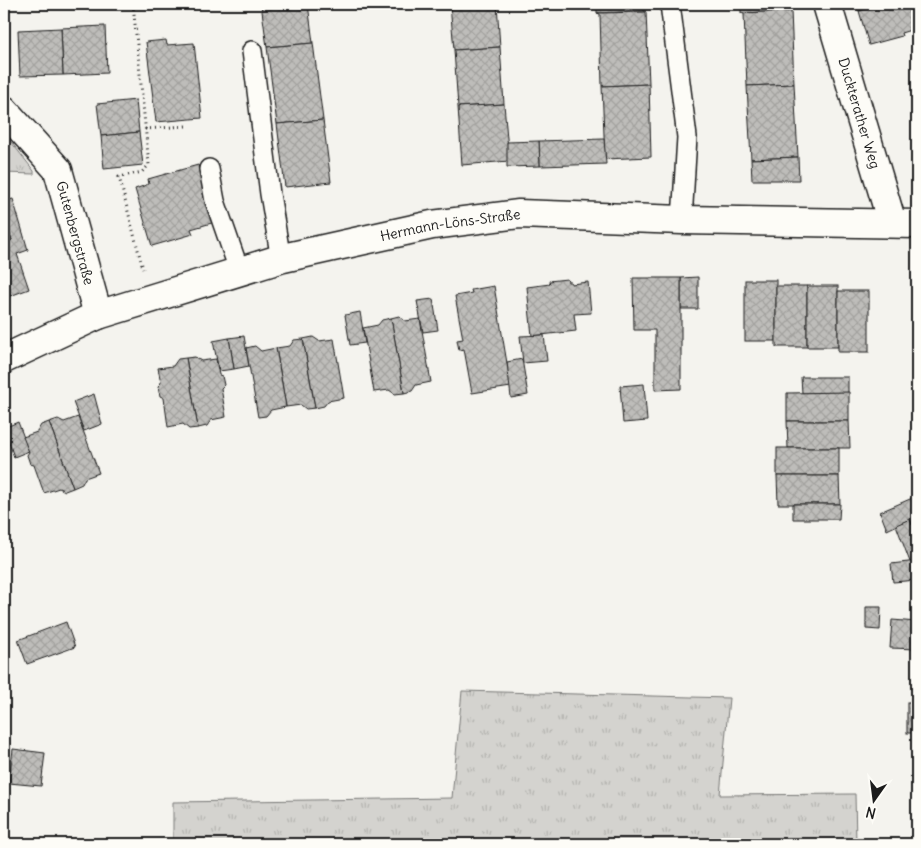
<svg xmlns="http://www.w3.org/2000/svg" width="921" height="848" font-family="Delius,sans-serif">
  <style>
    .grass { fill: url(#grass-tufts); stroke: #787876 }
    .building { fill: url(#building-cross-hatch); stroke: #1c1c1c }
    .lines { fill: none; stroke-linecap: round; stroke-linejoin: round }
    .service-casing { stroke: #1c1c1c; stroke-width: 22 }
    .minor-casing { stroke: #1c1c1c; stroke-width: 31 }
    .tertiary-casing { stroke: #1c1c1c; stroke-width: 31 }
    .path { stroke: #1c1c1c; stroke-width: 3; stroke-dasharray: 1 4; stroke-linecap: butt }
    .service { stroke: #fdfcf7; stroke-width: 19 }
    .minor { stroke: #fdfcf7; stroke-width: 28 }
    .tertiary { stroke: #fdfcf7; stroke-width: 28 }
    .labels { text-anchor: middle; stroke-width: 4; stroke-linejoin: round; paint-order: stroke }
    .street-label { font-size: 14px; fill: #1c1c1c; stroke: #fdfcf7 }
  </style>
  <defs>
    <pattern id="grass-tufts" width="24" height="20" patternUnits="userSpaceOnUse" patternTransform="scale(1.25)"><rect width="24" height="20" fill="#d4d3cf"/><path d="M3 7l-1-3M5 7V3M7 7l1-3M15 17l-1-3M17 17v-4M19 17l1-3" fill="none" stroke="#b5b5b1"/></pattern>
    <pattern id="building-cross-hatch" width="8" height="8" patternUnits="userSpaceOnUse" patternTransform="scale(1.25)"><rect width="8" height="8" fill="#bebdba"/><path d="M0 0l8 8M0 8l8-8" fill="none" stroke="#a3a29f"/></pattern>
  </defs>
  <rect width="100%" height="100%" fill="#f4f3ee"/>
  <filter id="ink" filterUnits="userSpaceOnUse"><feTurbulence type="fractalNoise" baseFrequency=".02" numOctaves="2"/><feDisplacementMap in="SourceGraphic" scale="10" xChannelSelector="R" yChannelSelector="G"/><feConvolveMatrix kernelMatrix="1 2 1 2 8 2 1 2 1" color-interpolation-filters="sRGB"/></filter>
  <g filter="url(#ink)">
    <g class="grass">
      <path d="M 4,133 L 34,171 L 34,174 L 4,173 Z"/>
      <path d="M 462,691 L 729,698 L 720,795 L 855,794 L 856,844 L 173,844 L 173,802 L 452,798 Z"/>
    </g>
    <g class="building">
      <path d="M 261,4 L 308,4 L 313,43 L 267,47 Z"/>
      <path d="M 450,4 L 497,4 L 500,47 L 454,50 Z"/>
      <path d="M 597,4 L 643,4 L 644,11 L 646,11 L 597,13 Z"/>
      <path d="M 741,4 L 788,4 L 788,10 L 791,11 L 741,13 Z"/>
      <path d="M 857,4 L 883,4 L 859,11 Z"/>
      <path d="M 883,4 L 893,4 L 895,10 L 908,6 L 914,29 L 901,33 L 902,36 L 869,45 L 859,11 Z"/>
      <path d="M 791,11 L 794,84 L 747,86 L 744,14 L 741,13 Z"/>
      <path d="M 646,12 L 649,84 L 602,86 L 600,14 L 597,13 Z"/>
      <path d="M 105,26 L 107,73 L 63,75 L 61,28 Z"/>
      <path d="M 61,28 L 63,75 L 20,76 L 18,30 Z"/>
      <path d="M 166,40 L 167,45 L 194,43 L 202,118 L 156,122 L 146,42 Z"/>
      <path d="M 313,43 L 323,120 L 277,124 L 267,47 Z"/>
      <path d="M 500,47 L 504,104 L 458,107 L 454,50 Z"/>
      <path d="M 649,84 L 651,157 L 605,159 L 602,86 Z"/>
      <path d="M 794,84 L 798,157 L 751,159 L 747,86 Z"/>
      <path d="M 136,100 L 139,132 L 101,136 L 97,104 Z"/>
      <path d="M 504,104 L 509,161 L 462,165 L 458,107 Z"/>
      <path d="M 323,120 L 331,182 L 285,187 L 277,124 Z"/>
      <path d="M 139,132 L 143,165 L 104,169 L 101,136 Z"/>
      <path d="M 604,139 L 606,164 L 540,166 L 539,141 Z"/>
      <path d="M 539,141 L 540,166 L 507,167 L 507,142 Z"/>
      <path d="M 798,157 L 799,180 L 752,180 L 751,159 Z"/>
      <path d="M 198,165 L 215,222 L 191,229 L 193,234 L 152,246 L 135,189 L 149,184 L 148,179 Z"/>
      <path d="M 13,199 L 28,250 L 17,254 L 29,289 L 10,296 L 4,277 L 4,242 L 12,240 L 4,217 L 4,201 Z"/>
      <path d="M 7,226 L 12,240 L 4,242 L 4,228 Z"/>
      <path d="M 4,277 L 10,296 L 4,298 Z"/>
      <path d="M 698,277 L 698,309 L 681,309 L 681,278 Z"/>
      <path d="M 633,278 L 681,278 L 681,389 L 655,390 L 655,330 L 634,330 Z"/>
      <path d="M 567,279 L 568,282 L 571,282 L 571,284 L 588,282 L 591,313 L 574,314 L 576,331 L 532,336 L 527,287 L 550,284 L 549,281 Z"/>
      <rect x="745" y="280" width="31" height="61"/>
      <path d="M 494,286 L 511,387 L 472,393 L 464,349 L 459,350 L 457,340 L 463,339 L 455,296 L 472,293 L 471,290 Z"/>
      <rect x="776" y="286" width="31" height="61"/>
      <rect x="807" y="286" width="31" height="61"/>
      <rect x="838" y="291" width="31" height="61"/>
      <path d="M 433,299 L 438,330 L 423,332 L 417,301 Z"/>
      <path d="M 360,312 L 365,343 L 350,345 L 345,315 Z"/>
      <path d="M 399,316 L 405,321 L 420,319 L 431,382 L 416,385 L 412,391 L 404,393 L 391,318 Z"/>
      <path d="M 391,318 L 404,393 L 395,394 L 389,390 L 374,392 L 363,328 L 378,325 L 382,320 Z"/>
      <path d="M 544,335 L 547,361 L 523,363 L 520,336 Z"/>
      <path d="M 244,336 L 249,366 L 234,369 L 229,338 Z"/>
      <path d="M 313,337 L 319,341 L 334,339 L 344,398 L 328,401 L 324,406 L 315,408 L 303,339 Z"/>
      <path d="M 229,338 L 234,369 L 219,371 L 213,341 Z"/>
      <path d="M 303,339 L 315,408 L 306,409 L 301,405 L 286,407 L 276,348 L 290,346 L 294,340 Z"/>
      <path d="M 255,346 L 261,351 L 276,348 L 286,407 L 271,410 L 266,416 L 258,417 L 246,348 Z"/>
      <path d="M 195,357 L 201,361 L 216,359 L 219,375 L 222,376 L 224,385 L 221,388 L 226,417 L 211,420 L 207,426 L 198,428 L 186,358 Z"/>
      <path d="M 186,358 L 198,428 L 189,429 L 183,424 L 168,427 L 164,398 L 160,396 L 158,386 L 161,383 L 158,368 L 173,366 L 178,359 Z"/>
      <path d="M 522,359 L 528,395 L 511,398 L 507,362 Z"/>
      <path d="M 801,377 L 848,377 L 848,393 L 802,393 Z"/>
      <path d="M 644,384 L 647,421 L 623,423 L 620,386 Z"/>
      <path d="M 849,392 L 849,421 L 787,421 L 787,393 Z"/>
      <path d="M 94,394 L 102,424 L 84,431 L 73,402 Z"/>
      <path d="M 78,417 L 99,473 L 85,478 L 82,484 L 73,488 L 49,422 L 58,419 L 64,422 Z"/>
      <path d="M 787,421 L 849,421 L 850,448 L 788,448 Z"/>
      <path d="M 18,422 L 29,451 L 14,457 L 4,428 Z"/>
      <path d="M 49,422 L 73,488 L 65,491 L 59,488 L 44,493 L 34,465 L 30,464 L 27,455 L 29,452 L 23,437 L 37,432 L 41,425 Z"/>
      <rect x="777" y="448" width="62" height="28"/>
      <path d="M 777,476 L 839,476 L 840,504 L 778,504 Z"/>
      <path d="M 917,496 L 917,523 L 912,525 L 910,519 L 887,530 L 880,512 Z"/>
      <path d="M 793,504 L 840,504 L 839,519 L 793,519 Z"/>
      <path d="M 910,519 L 912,525 L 917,523 L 917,561 L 910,562 L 896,525 Z"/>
      <path d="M 917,561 L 917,580 L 893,582 L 891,564 Z"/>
      <path d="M 866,607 L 881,607 L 880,630 L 866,629 Z"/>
      <path d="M 892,620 L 917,622 L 917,649 L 890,648 Z"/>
      <path d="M 66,622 L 75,647 L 27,664 L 18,640 Z"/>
      <rect x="907" y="702" width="10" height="31"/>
      <path d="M 13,749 L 45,753 L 41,786 L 9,783 Z"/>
    </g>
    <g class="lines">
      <g class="service-casing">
        <g id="service">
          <path d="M 670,4 L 687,137 L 682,220"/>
          <path d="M 252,51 L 270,194 L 281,260"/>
          <path d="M 209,169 L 215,201 L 240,273"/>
        </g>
      </g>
      <g class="minor-casing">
        <g id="minor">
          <path id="s1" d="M 827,4 L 892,223"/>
          <path id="s2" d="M 4,110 L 58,170 L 98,315"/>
        </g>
      </g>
      <g class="tertiary-casing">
        <g id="tertiary">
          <path id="s3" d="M 4,359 L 98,315 L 283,258 L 432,225 L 519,214 L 682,220 L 917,224"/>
        </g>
      </g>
      <g class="path">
        <path d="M 133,4 L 149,165 L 142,172 L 119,177 L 143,269"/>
        <path d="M 145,129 L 186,126"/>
      </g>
      <use href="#service" class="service"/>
      <use href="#minor" class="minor"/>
      <use href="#tertiary" class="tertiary"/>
    </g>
  </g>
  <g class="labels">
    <g class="street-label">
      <text dy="5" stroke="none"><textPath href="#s1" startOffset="114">Duckterather Weg</textPath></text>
      <text dy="5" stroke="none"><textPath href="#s3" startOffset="468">Hermann-Löns-Straße</textPath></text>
      <text dy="5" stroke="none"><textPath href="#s2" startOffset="146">Gutenbergstraße</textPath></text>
    </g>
  </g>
  <rect width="921" height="848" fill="none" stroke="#fdfcf7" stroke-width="20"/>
  <rect x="10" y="10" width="901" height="828" fill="none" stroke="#1c1c1c" stroke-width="2" filter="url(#ink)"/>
  <g transform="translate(874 800) rotate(194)" stroke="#fdfcf7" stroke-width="4" paint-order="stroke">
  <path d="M0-4L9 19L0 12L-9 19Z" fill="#1c1c1c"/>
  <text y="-8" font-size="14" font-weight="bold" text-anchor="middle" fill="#1c1c1c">N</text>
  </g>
</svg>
